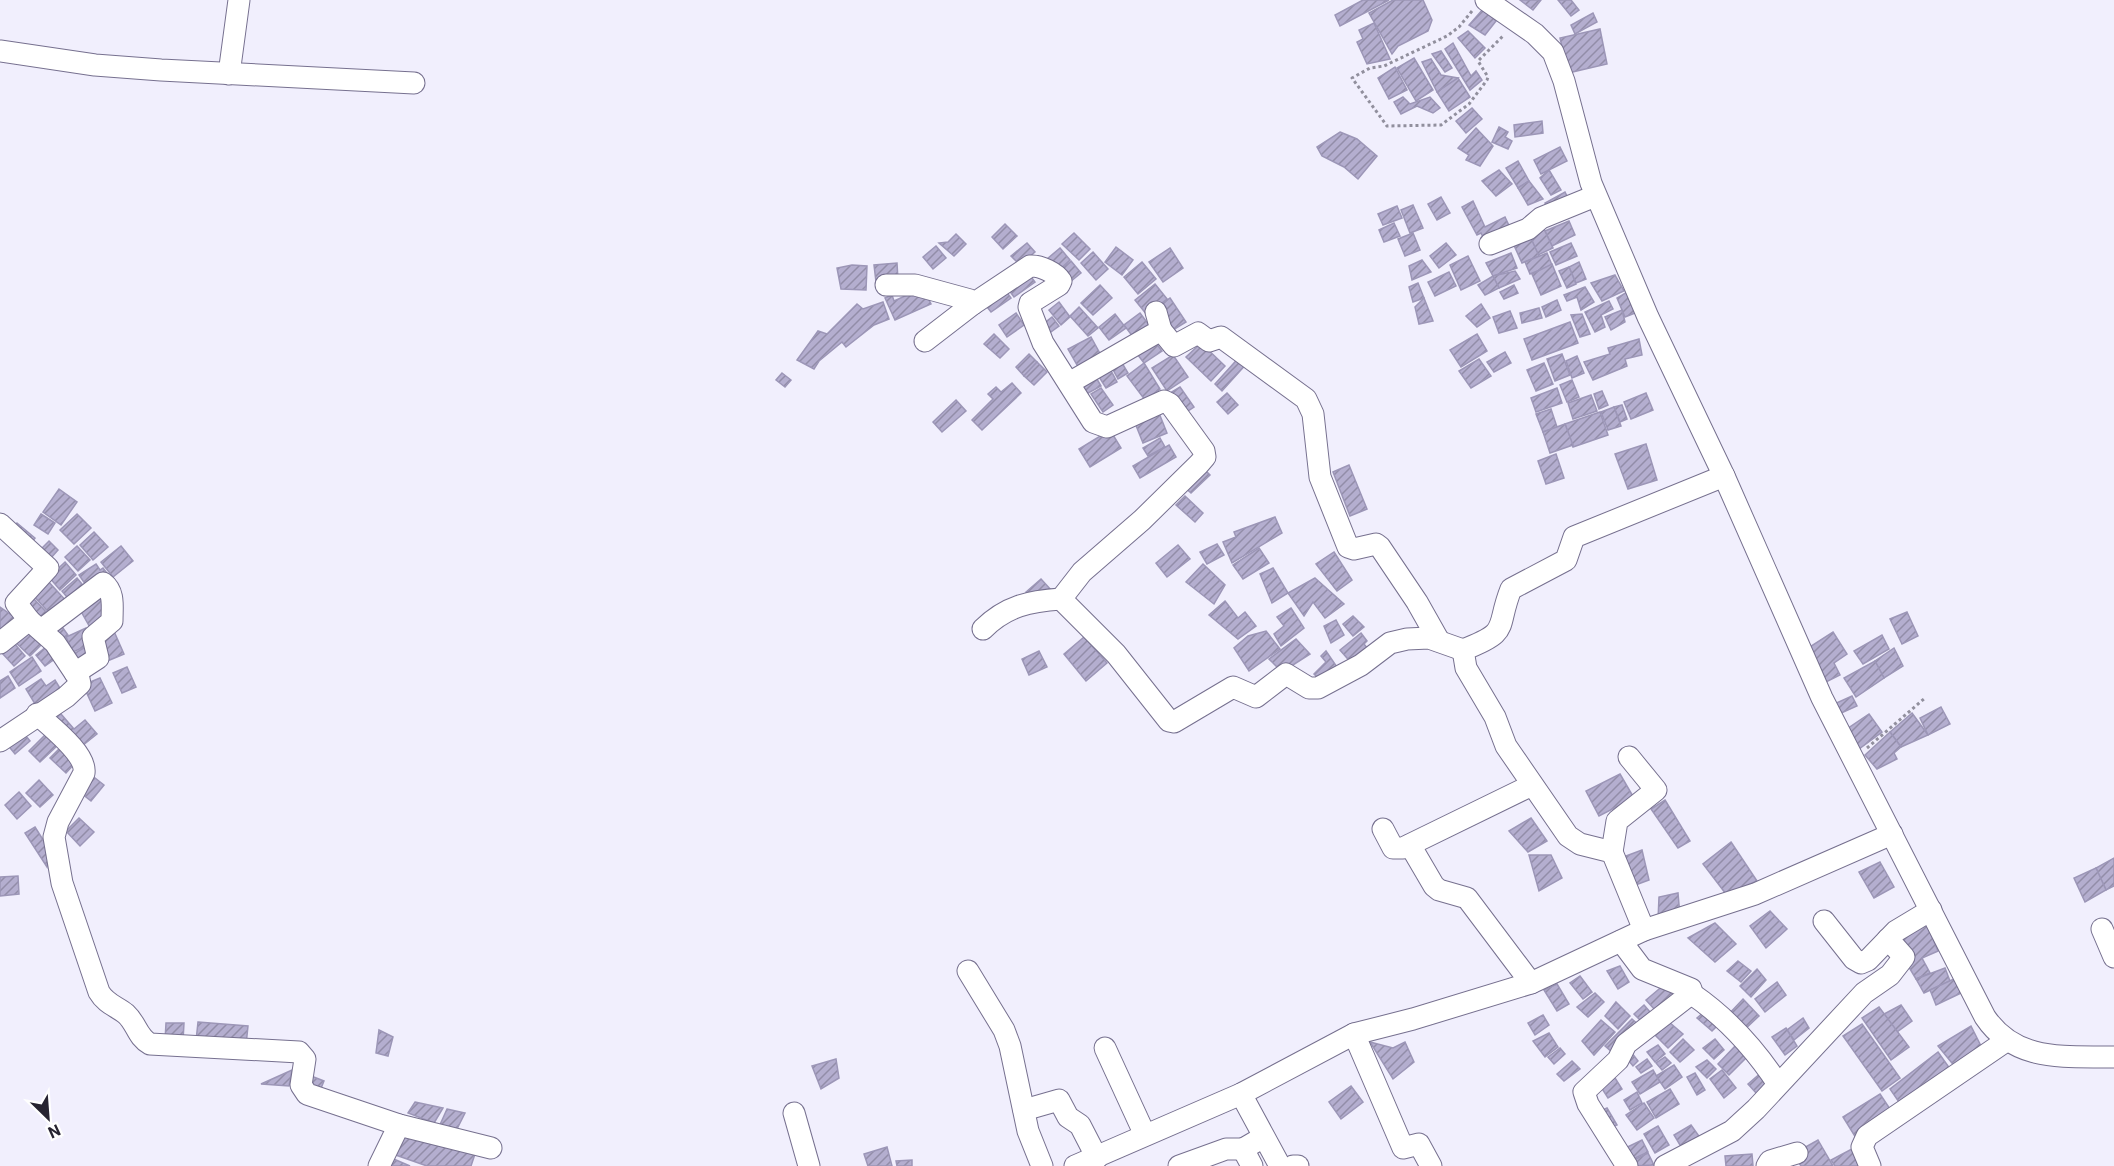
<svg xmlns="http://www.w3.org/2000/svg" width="2114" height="1166" font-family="Roboto,sans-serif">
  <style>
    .building { fill: url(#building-hatch); stroke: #9c96b7; stroke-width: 1.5 }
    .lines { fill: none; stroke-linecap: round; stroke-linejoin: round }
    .minor-casing { stroke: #76708f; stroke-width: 23 }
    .path { stroke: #918f9d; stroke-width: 3; stroke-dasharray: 3 3; stroke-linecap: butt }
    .minor { stroke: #fff; stroke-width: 21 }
  </style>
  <defs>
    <pattern id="building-hatch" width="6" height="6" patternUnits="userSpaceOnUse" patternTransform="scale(1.5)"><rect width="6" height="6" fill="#b4aecf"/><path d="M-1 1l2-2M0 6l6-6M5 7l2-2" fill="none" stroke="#928da8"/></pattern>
  </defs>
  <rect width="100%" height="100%" fill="#f1effd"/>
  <g class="building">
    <path d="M 1363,0 L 1389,0 L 1340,26 L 1335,15 Z"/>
    <path d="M 1393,0 L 1423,0 L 1432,20 L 1428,31 L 1398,46 L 1392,54 L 1369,13 Z"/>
    <path d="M 1520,0 L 1541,0 L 1533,10 Z"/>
    <path d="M 1558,0 L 1571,0 L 1579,10 L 1571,16 Z"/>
    <path d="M 1483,9 L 1496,21 L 1485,35 L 1469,25 Z"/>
    <path d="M 1593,13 L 1597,22 L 1575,34 L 1571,25 Z"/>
    <path d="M 1374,23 L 1390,59 L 1367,64 L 1357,42 L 1363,39 L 1359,30 Z"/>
    <path d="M 1600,29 L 1607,64 L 1568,73 L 1560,38 Z"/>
    <path d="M 1468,31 L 1485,48 L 1475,58 L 1458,38 Z"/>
    <path d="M 1453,43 L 1471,76 L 1476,71 L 1482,80 L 1470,90 L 1445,49 Z"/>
    <path d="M 1441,51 L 1452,68 L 1445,72 L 1432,54 Z"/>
    <path d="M 1414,58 L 1433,90 L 1416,101 L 1397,68 Z"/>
    <path d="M 1431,59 L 1441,75 L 1458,78 L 1437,92 L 1422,62 Z"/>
    <path d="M 1395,67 L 1407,90 L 1389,99 L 1378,78 Z"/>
    <path d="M 1458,78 L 1470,97 L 1449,111 L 1437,92 Z"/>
    <path d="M 1403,97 L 1410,104 L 1430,97 L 1440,108 L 1433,113 L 1417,106 L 1401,114 L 1394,102 Z"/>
    <path d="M 1472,108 L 1482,119 L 1466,133 L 1456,121 Z"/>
    <path d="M 1542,121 L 1543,133 L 1515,137 L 1514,125 Z"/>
    <path d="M 1499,127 L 1508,132 L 1505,137 L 1512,141 L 1508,149 L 1492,142 Z"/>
    <path d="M 1476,128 L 1493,146 L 1480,166 L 1466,160 L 1469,155 L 1458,148 Z"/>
    <path d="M 1340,132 L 1357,139 L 1377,156 L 1358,179 L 1344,167 L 1322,156 L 1317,147 Z"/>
    <path d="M 1560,147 L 1567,161 L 1541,174 L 1534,160 Z"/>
    <path d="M 1518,161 L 1529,181 L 1518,188 L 1506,168 Z"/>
    <path d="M 1499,170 L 1512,184 L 1496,196 L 1482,181 Z"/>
    <path d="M 1549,170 L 1561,190 L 1551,195 L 1540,178 Z"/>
    <path d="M 1529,181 L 1543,199 L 1528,205 L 1518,188 Z"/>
    <path d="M 1565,192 L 1570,202 L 1549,212 L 1545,203 Z"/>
    <path d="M 1441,197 L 1450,213 L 1437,220 L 1428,204 Z"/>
    <path d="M 1473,201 L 1485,227 L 1505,217 L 1512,232 L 1487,245 L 1481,233 L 1477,235 L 1462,207 Z"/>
    <path d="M 1413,205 L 1423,228 L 1410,233 L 1401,210 Z"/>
    <path d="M 1397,206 L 1402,218 L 1383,225 L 1378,214 Z"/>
    <path d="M 1569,221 L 1575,235 L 1552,246 L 1545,231 Z"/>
    <path d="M 1394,223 L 1400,236 L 1384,242 L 1379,230 Z"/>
    <path d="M 1005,224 L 1017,236 L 1003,249 L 992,237 Z"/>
    <path d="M 1542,225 L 1553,248 L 1538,255 L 1528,231 Z"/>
    <path d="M 1074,233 L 1090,249 L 1079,260 L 1062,244 Z"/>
    <path d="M 1413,233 L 1420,250 L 1405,256 L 1398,239 Z"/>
    <path d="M 956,234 L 966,244 L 954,256 L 939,243 L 948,242 Z"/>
    <path d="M 1529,234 L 1539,256 L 1522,263 L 1512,241 Z"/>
    <path d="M 1027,243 L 1035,252 L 1020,265 L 1011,256 Z"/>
    <path d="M 1446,243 L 1456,255 L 1439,268 L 1430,256 Z"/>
    <path d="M 1571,243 L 1577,256 L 1556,265 L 1550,252 Z"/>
    <path d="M 936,246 L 946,258 L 933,269 L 923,257 Z"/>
    <path d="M 1116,247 L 1133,260 L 1122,275 L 1105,262 Z"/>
    <path d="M 1060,248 L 1070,260 L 1058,271 L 1047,259 Z"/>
    <path d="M 1170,248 L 1183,268 L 1163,282 L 1149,262 Z"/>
    <path d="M 1093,252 L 1108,269 L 1096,280 L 1081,263 Z"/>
    <path d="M 1511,253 L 1517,268 L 1493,276 L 1486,263 Z"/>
    <path d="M 1547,253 L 1552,265 L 1530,274 L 1525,262 Z"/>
    <path d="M 1468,256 L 1480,281 L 1461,290 L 1450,265 Z"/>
    <path d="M 1422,260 L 1431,272 L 1412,280 L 1409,266 Z"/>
    <path d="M 1071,261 L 1081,273 L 1070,282 L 1060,270 Z"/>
    <path d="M 1142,262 L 1156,279 L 1138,294 L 1124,277 Z"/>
    <path d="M 1579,262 L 1586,279 L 1576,283 L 1569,267 Z"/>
    <path d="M 897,263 L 898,280 L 876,282 L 874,265 Z"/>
    <path d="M 1552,264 L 1561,286 L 1541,295 L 1532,274 Z"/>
    <path d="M 852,265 L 867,266 L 866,290 L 841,289 L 837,268 Z"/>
    <path d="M 1569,267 L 1576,284 L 1567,288 L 1559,271 Z"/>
    <path d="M 1026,270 L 1035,282 L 1014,297 L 1005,285 Z"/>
    <path d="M 1515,271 L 1520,279 L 1499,288 L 1493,276 Z"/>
    <path d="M 1449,272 L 1456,286 L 1435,296 L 1428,282 Z"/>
    <path d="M 1615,275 L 1624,291 L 1602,301 L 1591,283 Z"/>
    <path d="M 1493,276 L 1499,288 L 1485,295 L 1478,285 Z"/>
    <path d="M 1418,283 L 1424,298 L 1413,302 L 1409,287 Z"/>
    <path d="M 1155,284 L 1167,299 L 1147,315 L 1135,300 Z"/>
    <path d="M 1100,285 L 1112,298 L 1093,315 L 1081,303 Z"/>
    <path d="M 1514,285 L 1518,293 L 1504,299 L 1500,292 Z"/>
    <path d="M 1003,287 L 1011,298 L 991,312 L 983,302 Z"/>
    <path d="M 1585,287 L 1594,302 L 1581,310 L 1577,297 L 1567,301 L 1564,295 Z"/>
    <path d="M 923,288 L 931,304 L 895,320 L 885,298 L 892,295 L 894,301 Z"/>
    <path d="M 1627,292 L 1635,313 L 1625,317 L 1617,298 Z"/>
    <path d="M 1170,298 L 1186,322 L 1173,330 L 1157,307 Z"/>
    <path d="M 1424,298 L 1433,321 L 1419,324 L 1415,307 Z"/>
    <path d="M 1557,300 L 1561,310 L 1546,317 L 1542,307 Z"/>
    <path d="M 1609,301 L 1613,309 L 1601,315 L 1605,327 L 1595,332 L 1585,312 Z"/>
    <path d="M 883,302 L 889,319 L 874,325 L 846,347 L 842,342 L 819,361 L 814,369 L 797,360 L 818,331 L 827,334 L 857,304 L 863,309 Z"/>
    <path d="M 1059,302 L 1070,317 L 1061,325 L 1049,310 Z"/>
    <path d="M 1481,304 L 1490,318 L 1477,327 L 1466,316 Z"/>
    <path d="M 1079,307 L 1098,328 L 1088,336 L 1070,316 Z"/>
    <path d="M 1539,308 L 1542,318 L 1522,323 L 1520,313 Z"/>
    <path d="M 1622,310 L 1625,322 L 1611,330 L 1605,317 Z"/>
    <path d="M 1510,311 L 1517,328 L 1499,333 L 1493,317 Z"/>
    <path d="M 1016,313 L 1024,325 L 1007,337 L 999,325 Z"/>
    <path d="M 1140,313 L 1152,329 L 1136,341 L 1124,325 Z"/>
    <path d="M 1115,314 L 1126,328 L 1109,340 L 1099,327 Z"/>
    <path d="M 1582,314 L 1590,334 L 1580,337 L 1571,315 Z"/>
    <path d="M 1052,317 L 1059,326 L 1044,337 L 1038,328 Z"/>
    <path d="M 1570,322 L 1578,343 L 1532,360 L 1524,339 Z"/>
    <path d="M 994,334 L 1009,349 L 1000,358 L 984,344 Z"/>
    <path d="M 1477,334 L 1487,351 L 1461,367 L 1450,350 Z"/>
    <path d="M 1091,337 L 1103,359 L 1081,372 L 1068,349 Z"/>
    <path d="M 1639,339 L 1642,355 L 1625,359 L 1627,366 L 1593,380 L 1584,362 L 1610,354 L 1608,348 Z"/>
    <path d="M 1156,343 L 1162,351 L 1144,363 L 1134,350 Z"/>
    <path d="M 1201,343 L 1225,366 L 1211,381 L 1186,357 Z"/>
    <path d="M 1505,352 L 1511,363 L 1494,372 L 1487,362 Z"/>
    <path d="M 1029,354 L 1037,362 L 1024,376 L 1016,367 Z"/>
    <path d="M 1242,354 L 1249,361 L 1222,391 L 1215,384 Z"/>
    <path d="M 1562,354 L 1570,375 L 1555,381 L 1547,359 Z"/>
    <path d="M 1173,355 L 1188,377 L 1167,391 L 1152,368 Z"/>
    <path d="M 1577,356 L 1584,373 L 1572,378 L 1566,361 Z"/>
    <path d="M 1119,358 L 1128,373 L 1118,379 L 1110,364 Z"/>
    <path d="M 1479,359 L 1491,376 L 1471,388 L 1459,371 Z"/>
    <path d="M 1037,362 L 1047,372 L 1034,385 L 1024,376 Z"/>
    <path d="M 1144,363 L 1160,389 L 1145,400 L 1127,376 Z"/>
    <path d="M 1544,363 L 1553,384 L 1536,391 L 1527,370 Z"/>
    <path d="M 1108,365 L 1117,382 L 1106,388 L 1096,372 Z"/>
    <path d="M 782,373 L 791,380 L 785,387 L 776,380 Z"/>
    <path d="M 1094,374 L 1101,386 L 1081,397 L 1074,385 Z"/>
    <path d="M 1572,380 L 1579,397 L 1567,402 L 1560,385 Z"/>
    <path d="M 1012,383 L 1021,393 L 982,430 L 972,420 L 993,399 L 988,394 L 996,387 L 1001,392 Z"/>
    <path d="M 1180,387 L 1194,407 L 1182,415 L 1170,393 Z"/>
    <path d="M 1101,388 L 1113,405 L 1103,412 L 1091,394 Z"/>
    <path d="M 1557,388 L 1562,403 L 1536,412 L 1531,398 Z"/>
    <path d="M 1602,391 L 1608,405 L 1599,409 L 1594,394 Z"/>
    <path d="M 1227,393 L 1238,405 L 1228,414 L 1217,402 Z"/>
    <path d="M 1646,393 L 1653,410 L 1631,419 L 1624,402 Z"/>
    <path d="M 1591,395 L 1597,411 L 1573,419 L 1568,403 Z"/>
    <path d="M 956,400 L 966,411 L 942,432 L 933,422 Z"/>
    <path d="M 1622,405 L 1627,419 L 1620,422 L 1614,407 Z"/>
    <path d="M 1614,407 L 1621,426 L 1608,430 L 1601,412 Z"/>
    <path d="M 1157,408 L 1167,433 L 1143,443 L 1133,418 Z"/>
    <path d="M 1551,409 L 1557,427 L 1543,432 L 1536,414 Z"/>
    <path d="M 1600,412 L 1608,435 L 1573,447 L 1565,424 Z"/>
    <path d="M 1565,424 L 1573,445 L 1550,453 L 1543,432 Z"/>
    <path d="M 1110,430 L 1121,448 L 1090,467 L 1079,449 Z"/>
    <path d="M 1160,438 L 1165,447 L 1148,456 L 1143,448 Z"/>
    <path d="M 1646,444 L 1657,480 L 1628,489 L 1615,454 Z"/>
    <path d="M 1169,445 L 1176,457 L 1140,478 L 1133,466 Z"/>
    <path d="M 1556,454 L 1564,478 L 1546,484 L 1538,461 Z"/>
    <path d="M 1349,465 L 1367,509 L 1350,516 L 1333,472 Z"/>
    <path d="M 1201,466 L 1210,475 L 1191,493 L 1182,485 Z"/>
    <path d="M 59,489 L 77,502 L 61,525 L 43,512 Z"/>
    <path d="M 1185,496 L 1203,513 L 1195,522 L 1176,505 Z"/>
    <path d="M 41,514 L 55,523 L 48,534 L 34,525 Z"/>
    <path d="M 77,514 L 91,528 L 74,544 L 60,530 Z"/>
    <path d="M 1275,517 L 1282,533 L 1232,563 L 1223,542 L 1236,537 L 1234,532 Z"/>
    <path d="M 17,523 L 35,538 L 29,546 L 10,531 Z"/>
    <path d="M 94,532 L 108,547 L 93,560 L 80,545 Z"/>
    <path d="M 49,541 L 58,550 L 51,558 L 36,554 Z"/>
    <path d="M 1217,544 L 1224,555 L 1207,564 L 1200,552 Z"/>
    <path d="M 1178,545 L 1190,559 L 1167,577 L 1156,563 Z"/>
    <path d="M 77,546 L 90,560 L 78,571 L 65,557 Z"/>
    <path d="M 121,546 L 133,561 L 113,577 L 101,562 Z"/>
    <path d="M 1259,548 L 1269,563 L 1243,579 L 1233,565 Z"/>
    <path d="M 1334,552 L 1352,580 L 1337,591 L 1316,564 Z"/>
    <path d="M 65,562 L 76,575 L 60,590 L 49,577 Z"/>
    <path d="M 96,564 L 100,570 L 103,568 L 110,577 L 90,591 L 79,575 Z"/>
    <path d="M 1203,564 L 1225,585 L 1214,604 L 1186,582 Z"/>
    <path d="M 1273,568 L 1288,593 L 1272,603 L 1260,574 Z"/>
    <path d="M 77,578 L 86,589 L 71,602 L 62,591 Z"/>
    <path d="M 1315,578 L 1344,604 L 1325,618 L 1313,602 L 1304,616 L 1288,593 Z"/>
    <path d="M 46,579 L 68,603 L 53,617 L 31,593 Z"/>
    <path d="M 1041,579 L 1053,592 L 1035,597 L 1026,592 Z"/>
    <path d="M 99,594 L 108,611 L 92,631 L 78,606 Z"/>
    <path d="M 34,599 L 50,616 L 39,626 L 23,609 Z"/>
    <path d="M 1225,601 L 1238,618 L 1245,612 L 1256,626 L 1238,639 L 1209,615 Z"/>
    <path d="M 0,607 L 20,621 L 10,635 L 0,628 Z"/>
    <path d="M 1291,608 L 1304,628 L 1281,646 L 1274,634 L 1284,626 L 1277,617 Z"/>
    <path d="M 1907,612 L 1918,636 L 1902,644 L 1890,619 Z"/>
    <path d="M 1353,616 L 1364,627 L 1353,636 L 1343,624 Z"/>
    <path d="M 1336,620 L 1344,635 L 1331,643 L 1324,626 Z"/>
    <path d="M 60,624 L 68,635 L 61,640 L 53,629 Z"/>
    <path d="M 27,628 L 43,643 L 30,656 L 14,641 Z"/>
    <path d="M 86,628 L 93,643 L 73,652 L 66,637 Z"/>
    <path d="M 113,629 L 124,654 L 105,662 L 94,637 Z"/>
    <path d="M 1266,631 L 1280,649 L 1249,671 L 1234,648 L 1248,636 Z"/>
    <path d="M 1833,632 L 1847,654 L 1834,663 L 1840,675 L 1822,684 L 1805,650 Z"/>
    <path d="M 1361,633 L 1367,641 L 1364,644 L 1368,649 L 1354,666 L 1340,650 Z"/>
    <path d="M 1882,635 L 1889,649 L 1863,664 L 1854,651 Z"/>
    <path d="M 1084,637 L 1107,663 L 1086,681 L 1064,654 Z"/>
    <path d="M 1296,639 L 1310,654 L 1282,672 L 1269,659 Z"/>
    <path d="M 14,643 L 25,656 L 14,666 L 2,653 Z"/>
    <path d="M 89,645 L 95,657 L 74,668 L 68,657 Z"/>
    <path d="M 47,646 L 56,658 L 45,666 L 36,655 Z"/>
    <path d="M 1894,648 L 1903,666 L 1884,678 L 1875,661 Z"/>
    <path d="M 1039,651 L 1047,667 L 1029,675 L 1022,659 Z"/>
    <path d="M 1326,651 L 1337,667 L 1321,681 L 1314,674 L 1326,662 L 1321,656 Z"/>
    <path d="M 32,657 L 41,671 L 19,686 L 10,672 Z"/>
    <path d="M 1875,661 L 1884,678 L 1856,697 L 1844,678 Z"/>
    <path d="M 127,667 L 136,687 L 122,693 L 113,673 Z"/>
    <path d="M 8,676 L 15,688 L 0,698 L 0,681 Z"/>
    <path d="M 100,678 L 112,703 L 95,711 L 83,685 Z"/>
    <path d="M 41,679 L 46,686 L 55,680 L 63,693 L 38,709 L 26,689 Z"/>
    <path d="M 1852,696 L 1857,706 L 1839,714 L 1834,704 Z"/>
    <path d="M 1941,707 L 1950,724 L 1928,735 L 1920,718 Z"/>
    <path d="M 1912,713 L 1928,735 L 1901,747 L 1890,732 Z"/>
    <path d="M 61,714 L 74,729 L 85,720 L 97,734 L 77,750 L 53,720 Z"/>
    <path d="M 1869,714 L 1882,732 L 1855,752 L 1841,733 Z"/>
    <path d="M 21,730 L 30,741 L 15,754 L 6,743 Z"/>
    <path d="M 1890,732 L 1901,747 L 1894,753 L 1897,759 L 1877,769 L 1865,755 Z"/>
    <path d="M 47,733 L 59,744 L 40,762 L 29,751 Z"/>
    <path d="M 62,746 L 78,760 L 66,773 L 50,758 Z"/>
    <path d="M 90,774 L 104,785 L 91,801 L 77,790 Z"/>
    <path d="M 1620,774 L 1634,798 L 1599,816 L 1586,791 Z"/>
    <path d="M 39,780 L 53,795 L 40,807 L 26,793 Z"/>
    <path d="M 19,792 L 31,806 L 17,819 L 5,805 Z"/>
    <path d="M 1665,800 L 1690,841 L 1678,848 L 1651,809 Z"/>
    <path d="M 79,818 L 94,832 L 80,846 L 66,831 Z"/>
    <path d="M 1531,818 L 1547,841 L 1528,852 L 1509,831 Z"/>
    <path d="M 35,827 L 50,851 L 47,867 L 25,833 Z"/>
    <path d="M 1731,842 L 1757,881 L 1726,894 L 1703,864 Z"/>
    <path d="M 1642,850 L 1649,880 L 1630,887 L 1618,859 Z"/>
    <path d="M 1529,855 L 1551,855 L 1562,878 L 1539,891 Z"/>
    <path d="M 2114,858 L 2114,886 L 2106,890 L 2096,868 Z"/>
    <path d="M 1880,862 L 1894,887 L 1874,898 L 1859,872 Z"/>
    <path d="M 2096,868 L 2106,890 L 2085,902 L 2074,878 Z"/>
    <path d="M 18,876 L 19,894 L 0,896 L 0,877 Z"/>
    <path d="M 1678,893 L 1680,916 L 1658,920 L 1659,897 Z"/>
    <path d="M 1770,911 L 1787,929 L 1766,948 L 1750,926 Z"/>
    <path d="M 1715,923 L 1736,944 L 1715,962 L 1688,938 Z"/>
    <path d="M 1926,923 L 1938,951 L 1922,958 L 1930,973 L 1916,979 L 1907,964 L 1899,935 Z"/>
    <path d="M 1738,961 L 1751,971 L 1741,982 L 1727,971 Z"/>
    <path d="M 1620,966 L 1629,982 L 1618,989 L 1607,971 Z"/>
    <path d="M 1945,968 L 1950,981 L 1924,993 L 1916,979 Z"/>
    <path d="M 1757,969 L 1766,980 L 1751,997 L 1740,986 Z"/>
    <path d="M 1580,976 L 1592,992 L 1583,999 L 1570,983 Z"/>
    <path d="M 1956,978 L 1961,993 L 1936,1005 L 1930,990 Z"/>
    <path d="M 1777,982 L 1786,995 L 1765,1012 L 1755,999 Z"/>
    <path d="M 1557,984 L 1569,1004 L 1557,1011 L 1544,990 Z"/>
    <path d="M 1665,984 L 1673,995 L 1655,1010 L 1646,1000 Z"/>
    <path d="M 1595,993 L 1604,1002 L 1588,1017 L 1577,1007 Z"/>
    <path d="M 1743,999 L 1759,1016 L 1742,1032 L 1727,1016 Z"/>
    <path d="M 1616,1002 L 1630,1016 L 1618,1029 L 1605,1016 Z"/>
    <path d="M 1644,1005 L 1650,1012 L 1641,1021 L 1634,1014 Z"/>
    <path d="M 1901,1005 L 1912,1021 L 1897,1032 L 1884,1014 Z"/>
    <path d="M 1879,1007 L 1909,1047 L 1891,1060 L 1862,1018 Z"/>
    <path d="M 1704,1012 L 1719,1024 L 1712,1031 L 1697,1018 Z"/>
    <path d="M 1543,1015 L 1549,1025 L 1535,1035 L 1528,1023 Z"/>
    <path d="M 1803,1018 L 1809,1028 L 1794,1040 L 1787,1030 Z"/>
    <path d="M 1632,1019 L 1640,1026 L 1613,1053 L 1605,1046 Z"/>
    <path d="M 1601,1020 L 1615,1032 L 1594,1055 L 1582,1041 Z"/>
    <path d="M 198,1022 L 248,1026 L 246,1045 L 196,1041 Z"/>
    <path d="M 1669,1022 L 1683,1034 L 1668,1048 L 1655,1035 Z"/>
    <path d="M 166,1023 L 184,1023 L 183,1041 L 165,1041 Z"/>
    <path d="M 1862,1024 L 1900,1078 L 1882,1091 L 1843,1036 Z"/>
    <path d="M 1971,1026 L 1983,1050 L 1956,1068 L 1938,1046 Z"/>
    <path d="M 1786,1028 L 1797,1046 L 1785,1055 L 1772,1037 Z"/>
    <path d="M 379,1030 L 393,1037 L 388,1056 L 376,1053 Z"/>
    <path d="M 1549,1033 L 1558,1047 L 1545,1057 L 1533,1041 Z"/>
    <path d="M 1683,1039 L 1694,1050 L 1680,1062 L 1670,1052 Z"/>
    <path d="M 1715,1039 L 1724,1050 L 1714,1059 L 1703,1048 Z"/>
    <path d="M 1370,1042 L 1393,1048 L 1405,1042 L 1414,1062 L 1393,1079 Z"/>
    <path d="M 1658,1045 L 1665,1054 L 1655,1062 L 1647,1052 Z"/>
    <path d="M 1736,1045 L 1748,1056 L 1729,1075 L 1718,1064 Z"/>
    <path d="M 1560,1048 L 1565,1054 L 1554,1064 L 1548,1057 Z"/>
    <path d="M 1628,1048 L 1638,1061 L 1633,1066 L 1623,1054 Z"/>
    <path d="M 1938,1052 L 1953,1073 L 1903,1108 L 1890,1089 Z"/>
    <path d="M 1665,1057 L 1671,1063 L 1662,1070 L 1656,1063 Z"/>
    <path d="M 836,1059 L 839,1078 L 821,1089 L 812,1066 Z"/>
    <path d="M 1647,1059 L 1652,1066 L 1641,1073 L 1636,1067 Z"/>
    <path d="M 1707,1060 L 1716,1069 L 1707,1078 L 1696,1067 Z"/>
    <path d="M 1572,1061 L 1580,1069 L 1564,1081 L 1557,1074 Z"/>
    <path d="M 1674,1065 L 1682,1077 L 1665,1089 L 1656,1076 Z"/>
    <path d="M 292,1070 L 289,1086 L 261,1084 Z"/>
    <path d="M 1653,1070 L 1660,1082 L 1640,1094 L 1632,1082 Z"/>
    <path d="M 1722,1070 L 1736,1088 L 1724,1098 L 1710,1079 Z"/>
    <path d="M 1763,1071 L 1772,1081 L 1757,1094 L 1748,1084 Z"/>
    <path d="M 1695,1073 L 1705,1090 L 1697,1095 L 1687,1077 Z"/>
    <path d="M 306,1074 L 324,1081 L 319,1093 L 304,1089 Z"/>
    <path d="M 1615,1078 L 1622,1089 L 1608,1098 L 1601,1087 Z"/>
    <path d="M 1351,1086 L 1363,1102 L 1341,1119 L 1329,1102 Z"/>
    <path d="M 1670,1089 L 1679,1104 L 1656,1118 L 1647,1102 Z"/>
    <path d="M 1637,1092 L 1642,1103 L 1630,1110 L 1624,1100 Z"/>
    <path d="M 1880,1094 L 1894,1115 L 1856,1138 L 1843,1117 Z"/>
    <path d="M 415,1102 L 443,1108 L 434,1123 L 408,1113 Z"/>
    <path d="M 1644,1103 L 1654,1118 L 1637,1130 L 1626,1115 Z"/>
    <path d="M 1607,1108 L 1617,1125 L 1610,1128 L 1600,1111 Z"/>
    <path d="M 447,1109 L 465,1113 L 456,1131 L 439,1127 Z"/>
    <path d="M 1691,1125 L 1701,1139 L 1683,1150 L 1674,1135 Z"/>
    <path d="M 1658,1126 L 1669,1145 L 1655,1153 L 1644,1134 Z"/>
    <path d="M 402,1131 L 475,1154 L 471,1166 L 427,1166 L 390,1153 Z"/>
    <path d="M 1642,1140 L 1648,1152 L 1627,1162 L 1621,1150 Z"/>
    <path d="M 1818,1140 L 1833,1166 L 1801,1166 L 1793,1154 Z"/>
    <path d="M 1867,1141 L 1868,1166 L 1835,1166 L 1831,1160 Z"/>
    <path d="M 887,1147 L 892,1166 L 868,1166 L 864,1154 Z"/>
    <path d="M 1648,1153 L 1654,1165 L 1631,1166 L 1630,1162 Z"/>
    <path d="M 1752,1154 L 1753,1166 L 1726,1166 L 1725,1156 Z"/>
    <path d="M 389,1157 L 410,1166 L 385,1166 Z"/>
    <path d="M 912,1160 L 912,1166 L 897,1166 L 896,1161 Z"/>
  </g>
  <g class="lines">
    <g class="minor-casing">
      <g id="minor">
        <path d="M 1486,0 L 1535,34 L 1553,52 L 1564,81 L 1591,183 L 1648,317 L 1724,476 L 1822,698 L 1985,1017 C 2016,1063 2065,1056 2114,1057"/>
        <path d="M 0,51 L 95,65 L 161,70 L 414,83"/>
        <path d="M 229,74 L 239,0"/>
        <path d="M 1490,244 L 1528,229 L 1541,218 L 1595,196"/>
        <path d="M 886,285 L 915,285 L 970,300 L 973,304 L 1030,266 C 1040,265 1056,273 1061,281 L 1059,285 L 1030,303 L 1029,307 L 1043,343 L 1093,422 L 1107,427 L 1164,401 L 1170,404 L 1204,451 L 1205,457 L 1199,464 L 1142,520 L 1082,572 L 1061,599 L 1116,654 L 1169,721 L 1174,722 L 1233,687 L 1256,697 L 1286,674 L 1309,688 L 1318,688 L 1361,665 L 1390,643 L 1407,639 L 1429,638 L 1463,650"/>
        <path d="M 1161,330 L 1174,346 L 1198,333 L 1209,341 L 1221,337 L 1306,399 L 1313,414 L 1320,477 L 1348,547 L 1354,549 L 1376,544 L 1380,547 L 1417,602 L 1439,641"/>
        <path d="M 925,341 L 973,304"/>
        <path d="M 1069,383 L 1161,330 L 1156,312"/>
        <path d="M 0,524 L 48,568 L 16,603 L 29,620 L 0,643"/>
        <path d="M 983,629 C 1006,606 1030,601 1061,599"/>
        <path d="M 41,630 L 103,583 C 115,592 112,607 112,621 L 93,637 L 98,658 L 75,673"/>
        <path d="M 37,714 C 51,727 87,754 84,773 L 58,822 L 54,837 L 62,883 L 99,992 C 106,1004 116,1006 126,1014 C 137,1024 137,1037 150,1044 L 299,1052 L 305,1059 L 301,1085 L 307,1094 L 399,1125 L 491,1148"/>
        <path d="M 0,741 L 66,697 L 80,684 L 79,679 L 55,643 L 29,620"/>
        <path d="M 1383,829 L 1393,848 L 1403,848 L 1532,785"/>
        <path d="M 1410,845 L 1434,886 L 1439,890 L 1467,898 L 1531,983"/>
        <path d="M 1612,852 L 1617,821 L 1656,790 L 1629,757"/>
        <path d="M 1824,921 L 1854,959 L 1861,963 L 1868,960 L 1896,931 L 1931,910"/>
        <path d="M 2102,929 L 2114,957"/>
        <path d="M 1644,930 L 1612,852 L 1580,844 L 1568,836 L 1506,746 L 1495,717 L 1466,668 L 1463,650 C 1512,631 1495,629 1511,589 L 1566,560 L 1574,537 L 1724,476"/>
        <path d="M 1621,941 L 1642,969 L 1691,989 L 1692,993 L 1626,1044 L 1618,1060 L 1584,1092 L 1588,1104 L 1627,1166"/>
        <path d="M 968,971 L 1004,1030 L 1010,1046 L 1028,1131 L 1042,1166"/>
        <path d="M 1692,994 C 1727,1018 1755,1049 1778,1084"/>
        <path d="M 1354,1034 L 1403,1148 L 1419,1144 L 1431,1166"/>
        <path d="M 1105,1048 L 1145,1135"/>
        <path d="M 1241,1094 L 1280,1166"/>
        <path d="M 1024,1110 L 1059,1100 L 1068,1117 L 1080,1125 L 1097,1158"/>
        <path d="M 794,1113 L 809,1166"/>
        <path d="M 379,1166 L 399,1125"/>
        <path d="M 1075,1166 L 1241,1094 L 1354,1034 L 1413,1019 L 1531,983 L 1644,930 L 1755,894 L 1892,834"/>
        <path d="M 1179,1166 L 1226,1149 L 1243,1149"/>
        <path d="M 1252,1166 L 1243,1149 L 1255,1142"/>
        <path d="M 1293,1166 L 1298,1166"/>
        <path d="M 1665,1166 L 1732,1131 L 1756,1109 L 1864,993 L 1890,975 L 1904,957 L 1888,939"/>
        <path d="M 1767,1166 L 1770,1161 L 1797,1153"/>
        <path d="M 1870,1166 L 1862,1147 L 1867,1136 L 2006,1041"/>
      </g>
    </g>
    <g class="path">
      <path d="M 1472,11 L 1459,27 L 1447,36 L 1384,66 L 1370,68 L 1352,78 L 1387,126 L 1441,125 L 1469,104 L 1487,80 L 1488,77 L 1478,61 L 1504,35"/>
      <path d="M 1867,748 L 1925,698"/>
    </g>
    <use href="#minor" class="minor"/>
  </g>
  <g transform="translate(48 1118) rotate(155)" stroke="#fefefe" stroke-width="4.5" paint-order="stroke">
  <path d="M0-4.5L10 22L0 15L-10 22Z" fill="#262330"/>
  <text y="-9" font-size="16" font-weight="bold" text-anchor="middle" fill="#262330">N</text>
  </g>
</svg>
